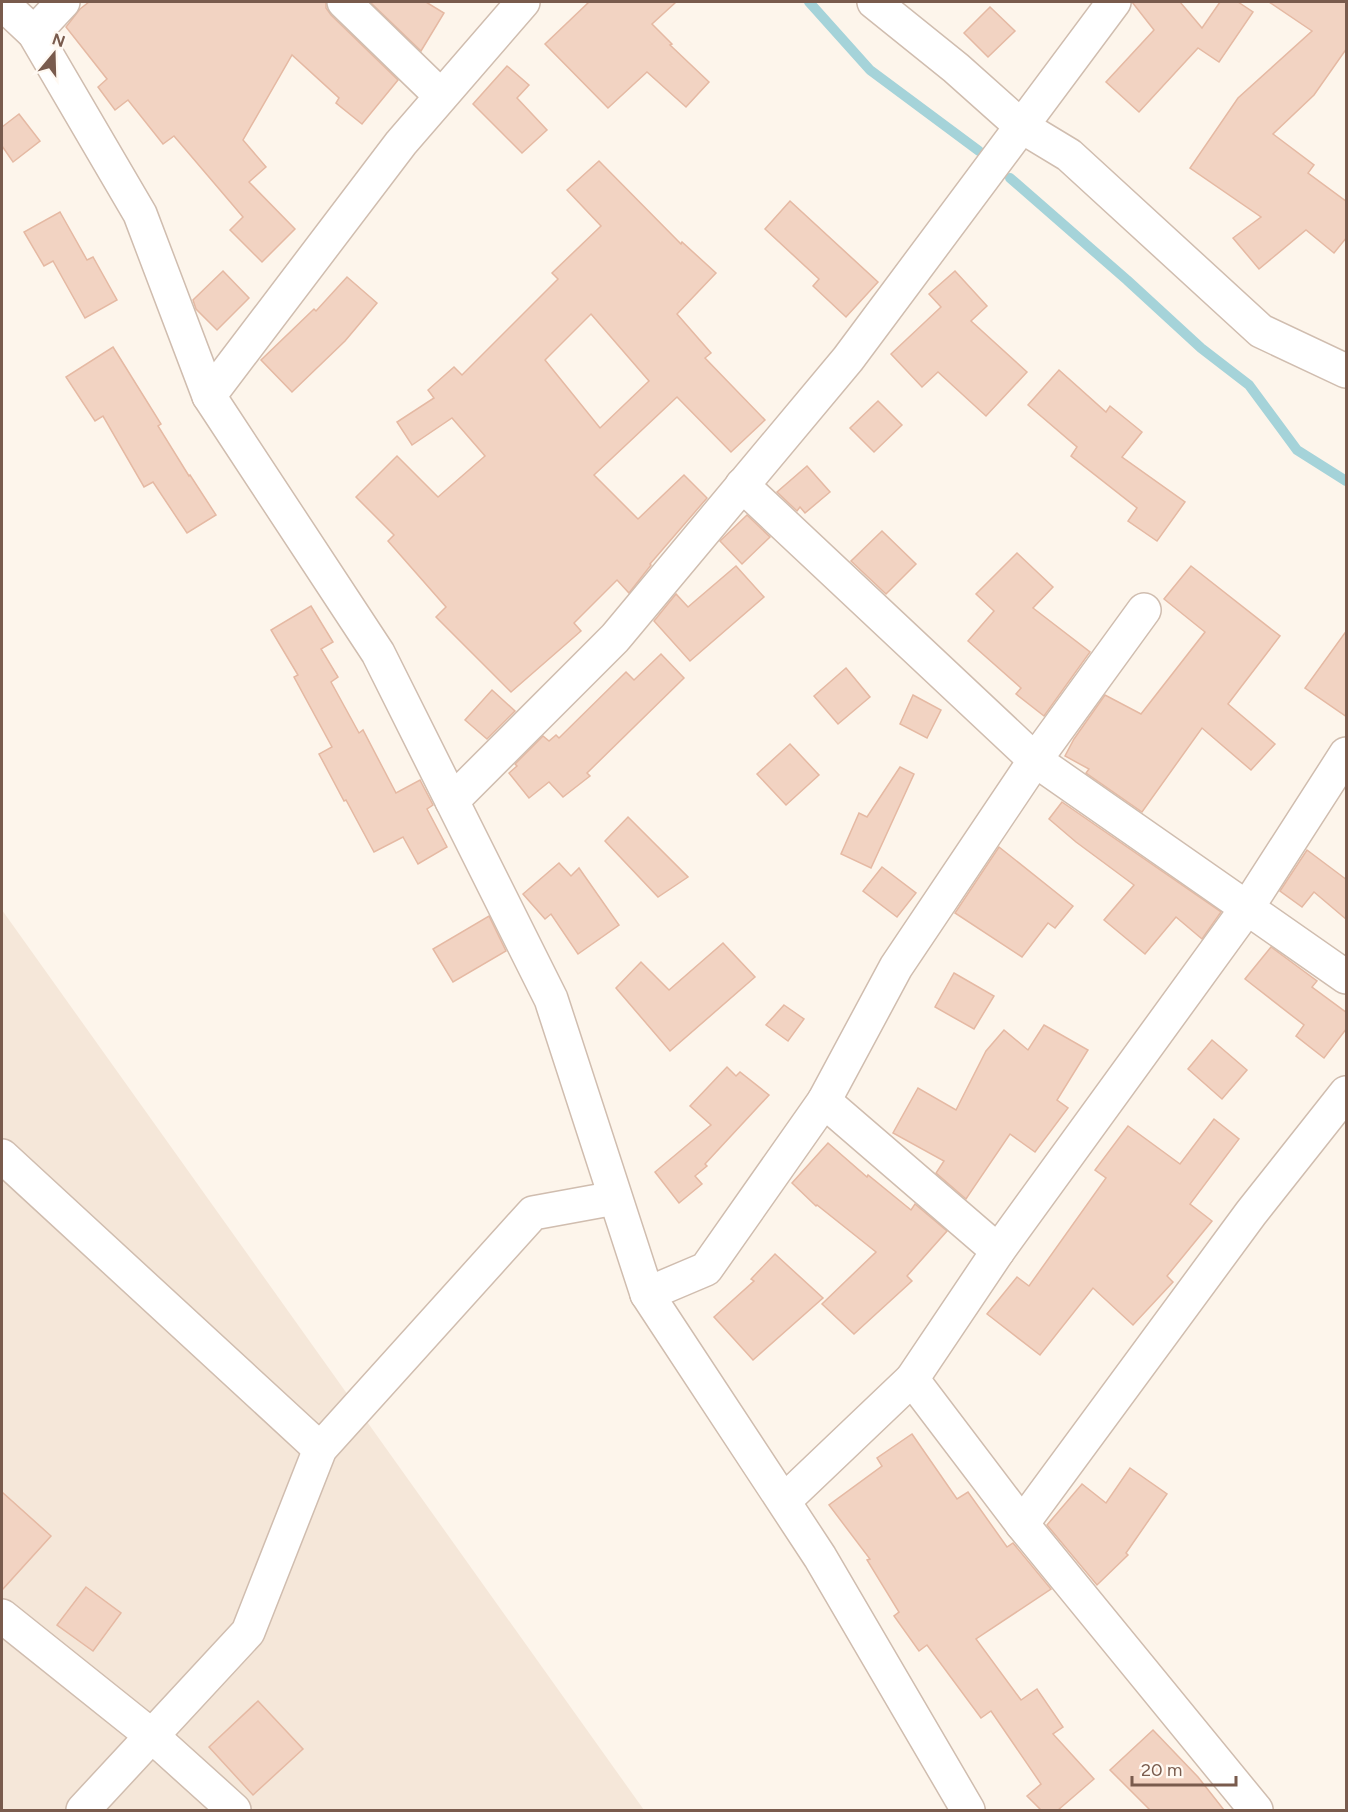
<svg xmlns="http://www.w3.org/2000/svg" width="1348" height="1812" font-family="Figtree,sans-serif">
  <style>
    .residential { fill: #f5e7d9 }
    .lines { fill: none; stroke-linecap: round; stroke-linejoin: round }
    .stream { stroke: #a5d3d9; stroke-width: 10 }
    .building { fill: #f2d3c2; stroke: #e5b9a3; stroke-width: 1.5; fill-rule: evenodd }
    .minor-casing { stroke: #d0bdaf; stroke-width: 36 }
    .minor { stroke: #fff; stroke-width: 33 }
  </style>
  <rect width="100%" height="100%" fill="#fdf5eb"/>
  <path class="residential" d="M 2,910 L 644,1810 L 2,1810 Z"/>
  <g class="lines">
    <g class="stream">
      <path d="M 809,2 L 870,70 L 979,151"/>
      <path d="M 1010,178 L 1127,280 L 1201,348 L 1249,385 L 1297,450 L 1346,481"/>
    </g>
  </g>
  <g class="building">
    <path d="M 89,2 L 326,2 L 326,8 L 331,15 L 398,80 L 362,124 L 336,103 L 339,98 L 292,55 L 243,140 L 266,167 L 249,182 L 295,229 L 262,262 L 230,230 L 243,217 L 174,136 L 163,144 L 128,100 L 115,110 L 98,87 L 107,79 L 66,27 L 80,9 Z"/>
    <path d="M 370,2 L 426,2 L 444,13 L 421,51 Z"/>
    <path d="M 589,2 L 676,2 L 652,24 L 672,44 L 670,45 L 709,82 L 686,107 L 647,72 L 608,108 L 545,44 Z"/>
    <path d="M 1132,2 L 1180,2 L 1202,28 L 1220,2 L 1238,2 L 1253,12 L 1219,62 L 1198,48 L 1139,112 L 1106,82 L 1154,30 Z"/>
    <path d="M 1269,2 L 1347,2 L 1347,48 L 1314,95 L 1273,134 L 1314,165 L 1308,173 L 1347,202 L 1347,237 L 1334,253 L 1306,230 L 1259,269 L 1233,238 L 1261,217 L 1190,168 L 1238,98 L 1312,31 Z"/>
    <path d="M 990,7 L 1015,31 L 988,57 L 964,33 Z"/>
    <path d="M 507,66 L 529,85 L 517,98 L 547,130 L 522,153 L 473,104 Z"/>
    <path d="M 19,114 L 40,141 L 13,162 L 2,146 L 2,127 Z"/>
    <path d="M 599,161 L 681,244 L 682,242 L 716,273 L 677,314 L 711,353 L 705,358 L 765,420 L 731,452 L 677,397 L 594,475 L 638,519 L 684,475 L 707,498 L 650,564 L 651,565 L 629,593 L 617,580 L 574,623 L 581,631 L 511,692 L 436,617 L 446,607 L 388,541 L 394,535 L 356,497 L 397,456 L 438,497 L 485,456 L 452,418 L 412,445 L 397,422 L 434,398 L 428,390 L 454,367 L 462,375 L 558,279 L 552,273 L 601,226 L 567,190 ZM 591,314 L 649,381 L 600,428 L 545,360 Z"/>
    <path d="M 790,201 L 878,282 L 846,317 L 813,286 L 819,279 L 765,229 Z"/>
    <path d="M 60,212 L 87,260 L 93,257 L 117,300 L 85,318 L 53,261 L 44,266 L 24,232 Z"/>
    <path d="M 223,271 L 249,298 L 217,330 L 196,309 L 193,300 Z"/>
    <path d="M 955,271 L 987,306 L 971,321 L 1027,372 L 986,416 L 938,372 L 922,387 L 891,354 L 941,307 L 929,294 Z"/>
    <path d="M 347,277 L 377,303 L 345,341 L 292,392 L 261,360 L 314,309 L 316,311 Z"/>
    <path d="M 113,347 L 161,424 L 158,426 L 189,476 L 190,475 L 216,515 L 187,533 L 153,482 L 144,487 L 103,416 L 95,421 L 66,377 Z"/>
    <path d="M 1059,370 L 1106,412 L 1110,406 L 1142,432 L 1122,457 L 1185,502 L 1157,541 L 1128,521 L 1137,508 L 1071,456 L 1077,447 L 1028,405 Z"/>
    <path d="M 878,401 L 902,425 L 874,452 L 850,428 Z"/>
    <path d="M 807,466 L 830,492 L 805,513 L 800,507 L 797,511 L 777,492 Z"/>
    <path d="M 747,515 L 770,537 L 742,564 L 720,541 Z"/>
    <path d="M 882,531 L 916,564 L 886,594 L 851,561 Z"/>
    <path d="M 1017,553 L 1053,587 L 1033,608 L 1090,652 L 1044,716 L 1016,694 L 1021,688 L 968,641 L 994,611 L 976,594 Z"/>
    <path d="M 736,566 L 764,597 L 690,661 L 654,621 L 676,594 L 688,607 Z"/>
    <path d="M 1191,566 L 1280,636 L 1228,704 L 1275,744 L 1251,770 L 1202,728 L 1142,812 L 1086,773 L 1089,769 L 1065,756 L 1074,739 L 1105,695 L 1141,714 L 1205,632 L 1164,599 Z"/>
    <path d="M 311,606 L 333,642 L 321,649 L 338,677 L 331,682 L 359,733 L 363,730 L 396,793 L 420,780 L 433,805 L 427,809 L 447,847 L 418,864 L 403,837 L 374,852 L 346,800 L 344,801 L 319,754 L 332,747 L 294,677 L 298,675 L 271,630 Z"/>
    <path d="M 1347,630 L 1347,717 L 1305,688 Z"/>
    <path d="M 661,654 L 684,678 L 587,773 L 590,776 L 563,797 L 549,782 L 529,798 L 509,773 L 517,766 L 515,764 L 543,736 L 549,741 L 556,735 L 559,738 L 626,672 L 634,680 Z"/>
    <path d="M 846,668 L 870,697 L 838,724 L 814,696 Z"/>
    <path d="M 492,690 L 515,711 L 487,739 L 465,720 Z"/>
    <path d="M 913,695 L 941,710 L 927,738 L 900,724 Z"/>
    <path d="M 790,744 L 819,775 L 786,805 L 757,774 Z"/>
    <path d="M 900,767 L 914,774 L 871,868 L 841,854 L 859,813 L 867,817 Z"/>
    <path d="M 1062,802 L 1221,912 L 1202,939 L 1176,917 L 1145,954 L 1104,920 L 1134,885 L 1076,842 L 1049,819 Z"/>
    <path d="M 628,817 L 688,877 L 658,897 L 605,841 Z"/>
    <path d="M 999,847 L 1073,906 L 1055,928 L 1048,923 L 1022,957 L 955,913 Z"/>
    <path d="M 1307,850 L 1347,880 L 1347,920 L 1314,892 L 1302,907 L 1280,891 Z"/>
    <path d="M 559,863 L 571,876 L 579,868 L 619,925 L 578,954 L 551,914 L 545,919 L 523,894 Z"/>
    <path d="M 882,867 L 916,893 L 897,917 L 863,891 Z"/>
    <path d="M 489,916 L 506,951 L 453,982 L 433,949 Z"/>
    <path d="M 723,943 L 755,977 L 670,1051 L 616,988 L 641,962 L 669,990 Z"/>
    <path d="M 1271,947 L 1317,981 L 1312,987 L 1347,1013 L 1347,1028 L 1324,1058 L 1296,1036 L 1304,1025 L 1245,979 Z"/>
    <path d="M 954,973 L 994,996 L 974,1029 L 935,1007 Z"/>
    <path d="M 784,1005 L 804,1019 L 788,1041 L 766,1025 Z"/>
    <path d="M 1044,1025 L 1088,1050 L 1057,1100 L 1068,1108 L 1035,1152 L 1010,1134 L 966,1199 L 936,1173 L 944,1161 L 893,1133 L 918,1088 L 956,1110 L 986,1051 L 1004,1030 L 1028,1050 Z"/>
    <path d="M 1212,1040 L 1247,1070 L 1222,1099 L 1188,1069 Z"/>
    <path d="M 727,1067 L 736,1076 L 740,1072 L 769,1095 L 705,1164 L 707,1166 L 695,1176 L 702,1184 L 679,1203 L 655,1172 L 711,1125 L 690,1106 Z"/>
    <path d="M 1214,1119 L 1239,1139 L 1190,1204 L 1212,1221 L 1167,1276 L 1173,1282 L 1133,1325 L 1093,1288 L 1040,1355 L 987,1314 L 1017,1277 L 1029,1286 L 1106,1178 L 1095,1170 L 1128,1126 L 1180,1164 Z"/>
    <path d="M 828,1143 L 867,1177 L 868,1175 L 911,1210 L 915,1204 L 947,1231 L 907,1276 L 912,1281 L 854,1334 L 822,1304 L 876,1252 L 817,1205 L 816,1206 L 792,1183 Z"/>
    <path d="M 775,1254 L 823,1298 L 753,1360 L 714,1317 L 754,1281 L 751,1279 Z"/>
    <path d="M 912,1434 L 957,1499 L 968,1492 L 1007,1547 L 1013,1543 L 1051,1589 L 976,1639 L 1021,1700 L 1037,1689 L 1063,1727 L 1053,1734 L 1094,1779 L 1058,1810 L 1041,1810 L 1027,1796 L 1041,1784 L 991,1711 L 981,1718 L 927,1645 L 919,1651 L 894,1616 L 899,1612 L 867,1560 L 870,1559 L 829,1505 L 882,1466 L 877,1458 Z"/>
    <path d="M 1130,1468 L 1167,1494 L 1126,1553 L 1128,1555 L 1097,1585 L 1047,1525 L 1082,1484 L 1106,1503 Z"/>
    <path d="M 2,1492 L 51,1536 L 2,1590 Z"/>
    <path d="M 86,1587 L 121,1613 L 93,1651 L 57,1625 Z"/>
    <path d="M 258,1701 L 303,1749 L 253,1795 L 209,1747 Z"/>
    <path d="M 1153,1730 L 1198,1777 L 1224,1810 L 1150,1810 L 1110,1770 Z"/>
  </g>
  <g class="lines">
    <g class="minor-casing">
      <g id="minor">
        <path d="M 344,2 L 441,96"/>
        <path d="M 874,2 L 956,68 L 1021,126 L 1069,155 L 1261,331 L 1346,371"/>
        <path d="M 2,3 L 34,33 L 140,214 L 209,396 L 378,653 L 551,999 L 647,1294 L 820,1557 L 968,1810"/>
        <path d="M 34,33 L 63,2"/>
        <path d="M 209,396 L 401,143 L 523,2"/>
        <path d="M 742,485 L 1035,760 L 1346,977"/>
        <path d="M 452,801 L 615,638 L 848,359 L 1114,2"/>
        <path d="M 824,1101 L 896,967 L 1035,760 L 1144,610"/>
        <path d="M 2,1156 L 320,1449"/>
        <path d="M 998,1251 L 1247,908 L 1346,754"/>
        <path d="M 647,1294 L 706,1269 L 824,1101 L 998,1251 L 912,1379"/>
        <path d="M 784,1501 L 912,1379 L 1022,1524"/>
        <path d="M 2,1616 L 152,1736 L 234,1810"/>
        <path d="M 83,1810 L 248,1632 L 320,1449 L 533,1213 L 615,1198"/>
        <path d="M 1256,1810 L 1022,1524 L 1251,1213 L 1346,1093"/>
      </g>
    </g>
    <use href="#minor" class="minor"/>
  </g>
  <rect width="1348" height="1812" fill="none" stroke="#795b4d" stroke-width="6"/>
  <g transform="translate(54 54) rotate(19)" stroke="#fff9f2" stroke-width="4.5" paint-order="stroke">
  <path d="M0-4.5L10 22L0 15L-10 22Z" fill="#795b4d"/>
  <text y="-9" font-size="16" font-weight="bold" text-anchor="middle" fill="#795b4d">N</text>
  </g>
  <path d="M1132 1776v9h104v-9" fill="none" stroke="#795b4d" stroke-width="3"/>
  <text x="1141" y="1776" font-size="18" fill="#795b4d" stroke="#fff9f2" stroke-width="4.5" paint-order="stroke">20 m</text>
</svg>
